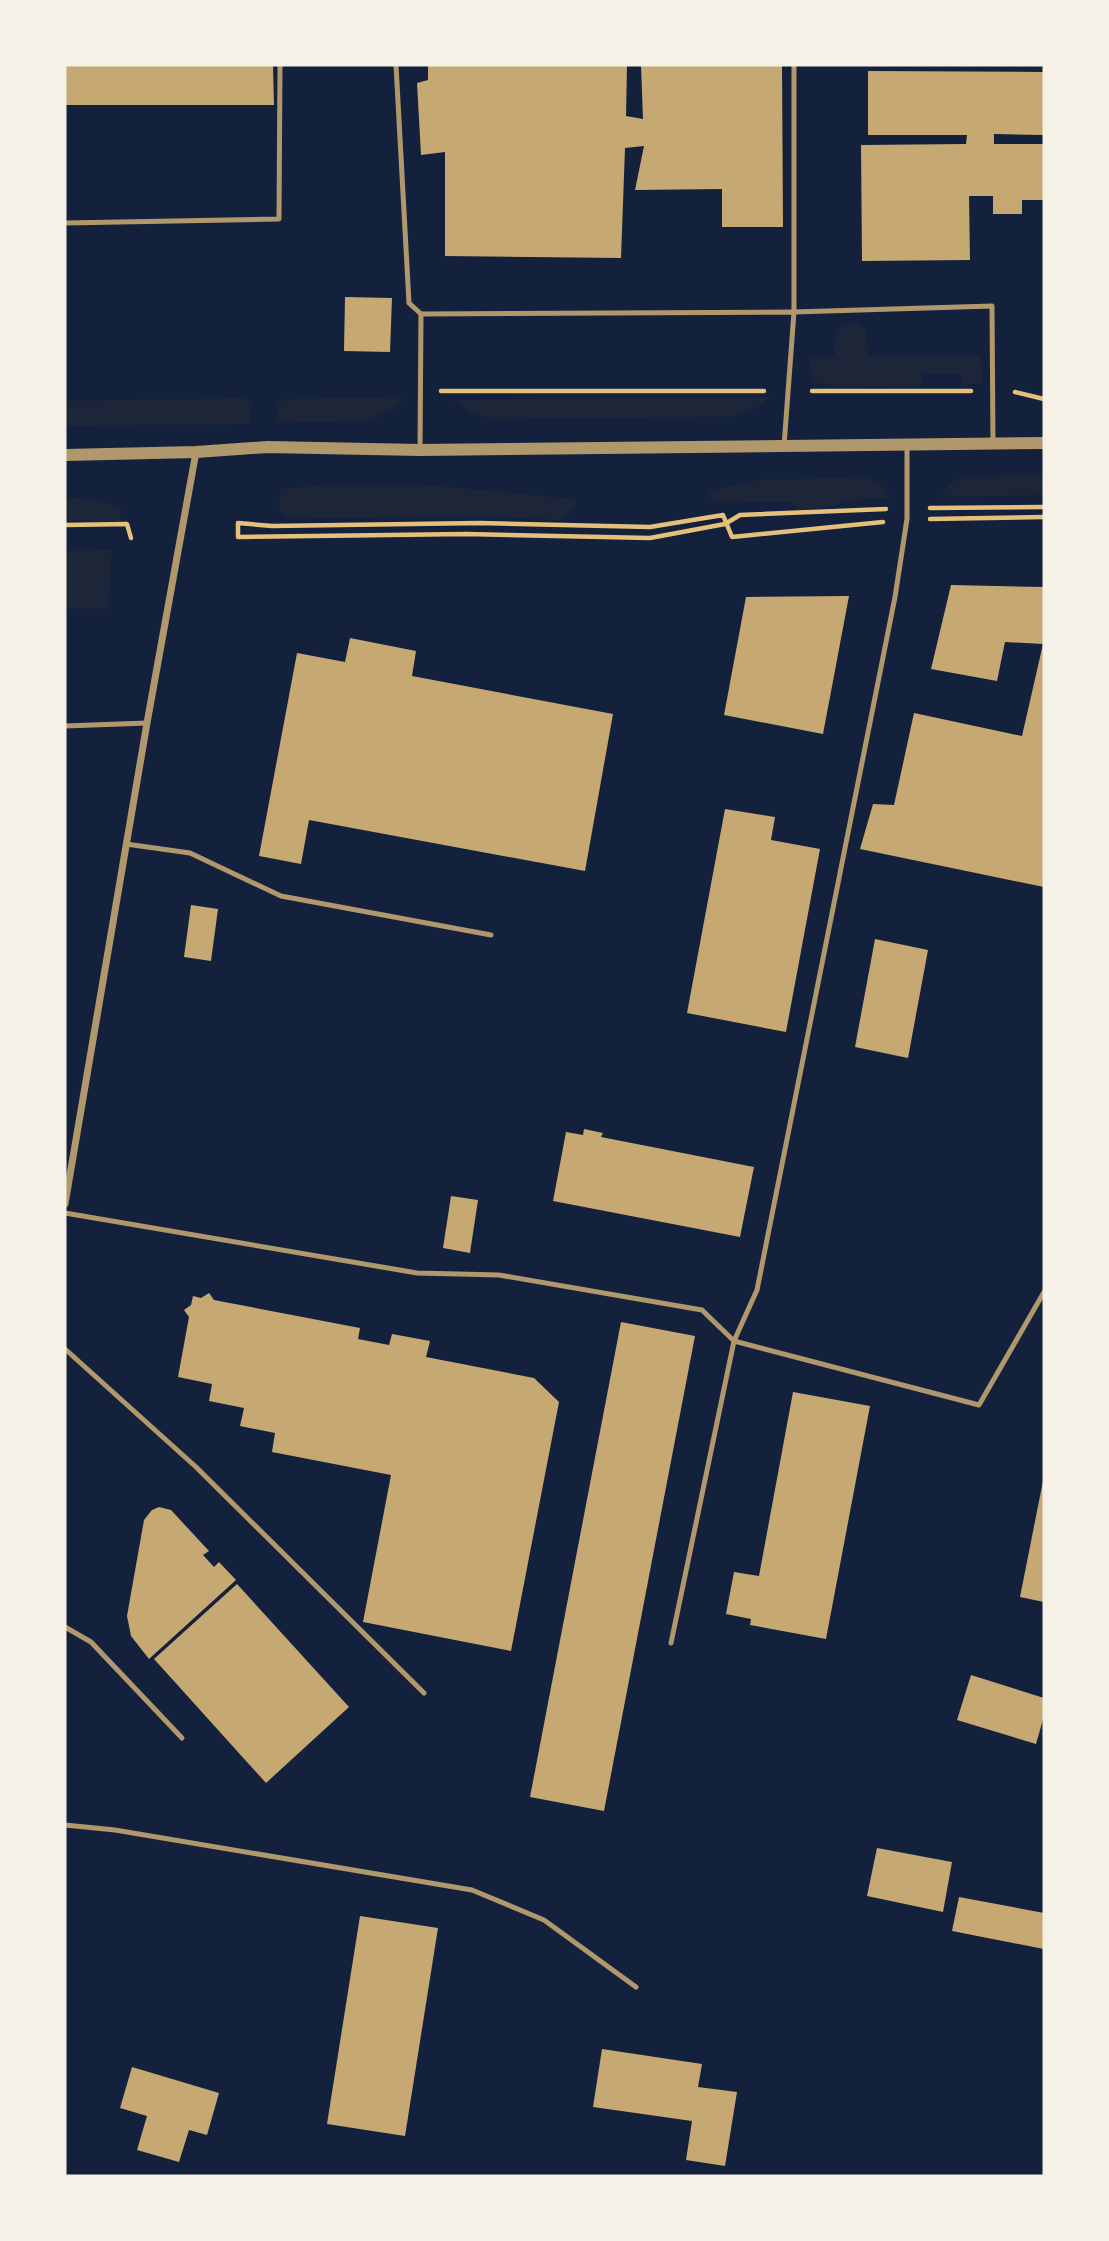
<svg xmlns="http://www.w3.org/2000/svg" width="1109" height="2241" font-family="Arial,sans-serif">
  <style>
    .green { fill: #1d2539 }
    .building { fill: #c6a872 }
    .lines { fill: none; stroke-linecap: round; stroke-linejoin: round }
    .path { stroke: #e5c07b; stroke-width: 4.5 }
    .service { stroke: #b1986c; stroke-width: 5 }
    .minor { stroke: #b1986c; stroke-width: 7 }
    .tertiary { stroke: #b1986c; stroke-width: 12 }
  </style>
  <rect width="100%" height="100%" fill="#14213d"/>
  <g class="green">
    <path d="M 858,323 L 866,329 L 868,355 L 980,355 L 982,383 L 962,386 L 961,374 L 922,374 L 921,385 L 843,387 L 813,382 L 809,357 L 835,356 C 835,337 834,324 858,323 Z"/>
    <path d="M 404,397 L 392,410 L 366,421 L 276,423 L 278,404 L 284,399 Z"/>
    <path d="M 603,397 L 770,397 C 756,410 745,415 726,417 L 491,419 L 472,413 L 455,400 Z"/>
    <path d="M 244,398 L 250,404 L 251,424 L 65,426 L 65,401 Z"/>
    <path d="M 1044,475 L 1044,495 L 940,497 L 949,484 L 964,477 Z"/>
    <path d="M 864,477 C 876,480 886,485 890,498 L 865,498 L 798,513 L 796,507 L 789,502 L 715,503 L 710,499 L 709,491 L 757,480 Z"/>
    <path d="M 379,484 L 438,486 L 575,499 L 575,508 L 559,520 L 475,516 L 288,519 L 279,511 L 281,489 L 326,485 Z"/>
    <path d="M 65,498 C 85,498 103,499 122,508 L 120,521 L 65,521 Z"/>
    <path d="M 112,550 L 108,609 L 65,609 L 65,551 Z"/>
  </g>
  <g class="building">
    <path d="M 65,65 L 273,65 L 274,105 L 65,105 Z"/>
    <path d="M 428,65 L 627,65 L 626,116 L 643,119 L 641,65 L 782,65 L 783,227 L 722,227 L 722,189 L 635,190 L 644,146 L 625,148 L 621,258 L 445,256 L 445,152 L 421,155 L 417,83 L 428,80 Z"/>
    <path d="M 868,71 L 1044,72 L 1044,135 L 994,134 L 994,144 L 1044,144 L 1044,200 L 1022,200 L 1022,214 L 993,214 L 993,196 L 969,196 L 970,260 L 862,261 L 861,145 L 966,144 L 967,135 L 868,135 Z"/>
    <path d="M 345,297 L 392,298 L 390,352 L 344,351 Z"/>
    <path d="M 951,585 L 1044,587 L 1044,887 L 860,849 L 873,804 L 894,805 L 914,713 L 1022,736 L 1043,644 L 1005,642 L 997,681 L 931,669 Z"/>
    <path d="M 849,596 L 823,734 L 724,715 L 746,597 Z"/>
    <path d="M 350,638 L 416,651 L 412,676 L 613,714 L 585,871 L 309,820 L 301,864 L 259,856 L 297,653 L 345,662 Z"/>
    <path d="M 725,809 L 775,817 L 771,840 L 820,849 L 786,1032 L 687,1013 Z"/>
    <path d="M 191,905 L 218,909 L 211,961 L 184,957 Z"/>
    <path d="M 875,939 L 928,950 L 908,1058 L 855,1047 Z"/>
    <path d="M 584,1129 L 603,1133 L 601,1137 L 754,1167 L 740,1237 L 553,1201 L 566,1132 L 583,1135 Z"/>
    <path d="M 451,1196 L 478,1200 L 470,1253 L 443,1248 Z"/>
    <path d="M 209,1293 L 214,1300 L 360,1328 L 358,1339 L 389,1345 L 392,1334 L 430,1341 L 426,1357 L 534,1378 L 559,1402 L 511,1651 L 363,1622 L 391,1475 L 272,1452 L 275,1433 L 240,1426 L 244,1408 L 209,1401 L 212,1384 L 178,1377 L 189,1317 L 184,1310 L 191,1305 L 193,1296 L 201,1298 Z"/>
    <path d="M 621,1322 L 695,1336 L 604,1811 L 530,1797 Z"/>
    <path d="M 793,1392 L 870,1406 L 826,1639 L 750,1625 L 751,1619 L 726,1614 L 734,1572 L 759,1576 Z"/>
    <path d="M 1043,1481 L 1044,1481 L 1044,1602 L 1020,1597 Z"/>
    <path d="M 159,1507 L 171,1510 L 209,1551 L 203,1555 L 214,1567 L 219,1562 L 236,1580 L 149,1659 L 131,1636 L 127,1616 L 144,1520 L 152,1510 Z"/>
    <path d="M 237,1584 L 349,1707 L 266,1783 L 154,1659 Z"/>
    <path d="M 971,1675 L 1044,1698 L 1044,1716 L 1036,1744 L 957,1720 Z"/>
    <path d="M 877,1848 L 952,1862 L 943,1912 L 867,1896 Z"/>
    <path d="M 959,1897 L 1044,1913 L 1044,1949 L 952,1931 Z"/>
    <path d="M 360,1916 L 438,1928 L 405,2136 L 327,2124 Z"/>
    <path d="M 602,2049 L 702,2064 L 698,2087 L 737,2092 L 725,2166 L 686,2160 L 692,2121 L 593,2107 Z"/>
    <path d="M 132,2067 L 219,2093 L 207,2135 L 189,2130 L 179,2162 L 137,2150 L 147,2116 L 120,2108 Z"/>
  </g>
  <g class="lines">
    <g class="path">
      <path d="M 441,391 L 764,391"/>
      <path d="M 812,391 L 971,391"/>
      <path d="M 1015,392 L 1044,399"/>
      <path d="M 930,508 L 1044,507"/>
      <path d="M 930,519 L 1044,517"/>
      <path d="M 883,522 L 732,537 L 723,515 L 650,527 L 480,523 L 272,526 L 238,523 L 238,537 L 466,534 L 650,538 L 725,524 L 740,515 L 886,509"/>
      <path d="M 65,525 L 127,524 L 131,538"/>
    </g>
    <g class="service">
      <path d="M 396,65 L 409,303 L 421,314"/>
      <path d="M 794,65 L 794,312 L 992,306 L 993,443"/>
      <path d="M 65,223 L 279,219 L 280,65"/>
      <path d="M 420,450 L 421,314 L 794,312 L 784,446"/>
      <path d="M 65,726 L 147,723"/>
      <path d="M 126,844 L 190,853 L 281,896 L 491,935"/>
      <path d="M 65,1213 L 417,1273 L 499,1275 L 702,1310 L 734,1341 L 979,1405 L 1044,1292"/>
      <path d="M 65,1349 L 196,1467 L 424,1693"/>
      <path d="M 65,1627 L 91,1642 L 182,1738"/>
      <path d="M 671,1643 L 734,1341 L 757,1290 L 895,597 L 907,519 L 907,444"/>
      <path d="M 65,1825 L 115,1830 L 472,1890 L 544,1920 L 636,1987"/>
    </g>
    <path class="minor" d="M 65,1204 L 147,723 L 196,452"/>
    <path class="tertiary" d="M 65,455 L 196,452 L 268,447 L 420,450 L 1044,443"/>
  </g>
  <rect width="1109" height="2241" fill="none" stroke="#f6f1e7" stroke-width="133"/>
</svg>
